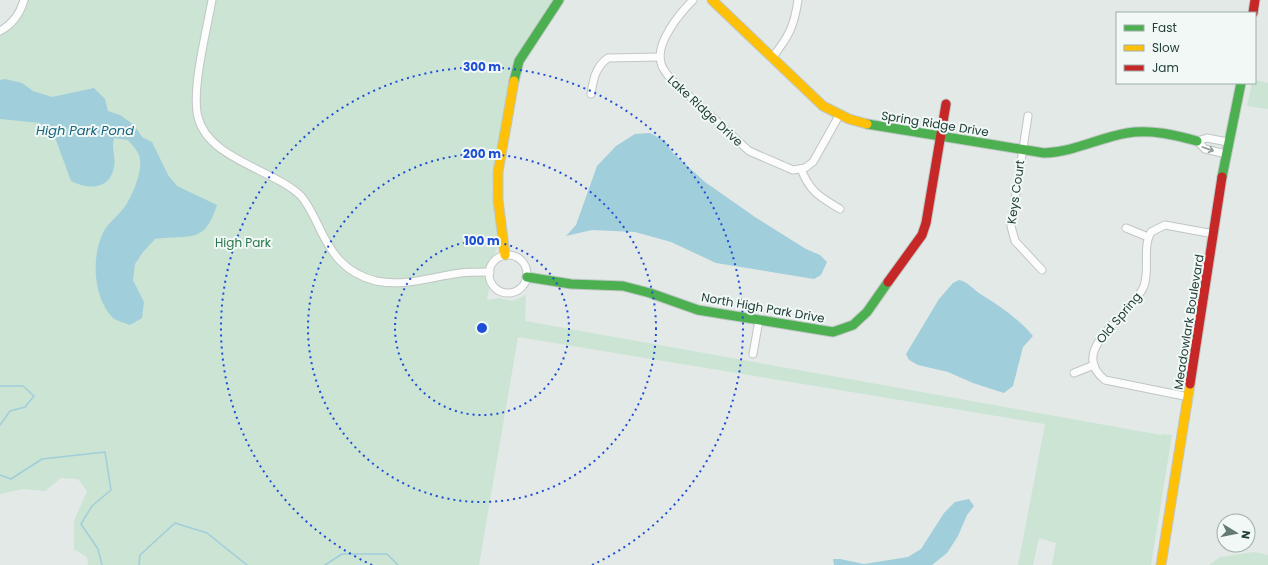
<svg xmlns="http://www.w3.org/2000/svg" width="1268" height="565" font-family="Poppins,sans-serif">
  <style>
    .green { fill: #cbe4d4 }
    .water { fill: #a0ceda }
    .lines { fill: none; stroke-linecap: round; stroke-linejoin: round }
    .stream { stroke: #a0ceda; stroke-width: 1.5 }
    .street-casing { stroke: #c0c6c4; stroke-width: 9 }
    .fast-casing { stroke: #bfc7c4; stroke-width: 11 }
    .slow-casing { stroke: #bfc7c4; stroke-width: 11 }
    .jam-casing { stroke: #bfc7c4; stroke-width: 11 }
    .street { stroke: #fbfcfb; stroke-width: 7 }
    .fast { stroke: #4caf50; stroke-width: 9 }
    .slow { stroke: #ffc107; stroke-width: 9 }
    .jam { stroke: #c62828; stroke-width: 9 }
    .oneway { stroke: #8e9d9a }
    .ring { fill: none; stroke: #1d4ed8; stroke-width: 2; stroke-dasharray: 2 4 }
    .labels { text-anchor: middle; stroke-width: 4; stroke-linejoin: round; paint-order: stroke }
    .street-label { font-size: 12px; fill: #203e38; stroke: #f1f8f5 }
    .park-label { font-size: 12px; fill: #27774c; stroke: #f1f8f5 }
    .water-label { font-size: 13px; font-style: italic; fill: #16657d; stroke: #f1f8f5 }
    .centre { fill: #1d4ed8; stroke: #f1f8f5; stroke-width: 2 }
    .ring-label { font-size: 12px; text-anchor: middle; font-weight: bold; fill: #1d4ed8; stroke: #f1f8f5; stroke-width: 4; stroke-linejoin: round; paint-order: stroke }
  </style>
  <rect width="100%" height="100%" fill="#e3e9e7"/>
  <g class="green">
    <path d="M 19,0 L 552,0 L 516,58 L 493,173 L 492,190 L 498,246 C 492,263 477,268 489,289 L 487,300 L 500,298 L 512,301 L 526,295 L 525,321 L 1161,435 L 1161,437 L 1162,434 L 1172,435 L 1151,565 L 1052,565 L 1056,543 L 1039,538 L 1033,565 L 1018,565 L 1045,424 L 518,337 L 479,565 L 88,565 L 87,557 L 74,549 L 74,521 L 87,491 L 78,479 L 61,478 L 45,491 L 23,489 L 0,494 L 0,26 C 9,20 16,11 19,0 Z"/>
    <path d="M 1255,80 L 1268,83 L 1268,109 L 1247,106 L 1252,83 L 1255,83 Z"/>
    <path d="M 1254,552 L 1268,555 L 1268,565 L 1209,565 L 1220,557 Z"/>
  </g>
  <g class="water">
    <path d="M 5,79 L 22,83 L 33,91 L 52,97 L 94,88 L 105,99 L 108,111 L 120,115 L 134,125 L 142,137 L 152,142 L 168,175 L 177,186 L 217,205 C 204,245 191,234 155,239 L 143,252 L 135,264 L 133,280 L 144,302 L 142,318 L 130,325 C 125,323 117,321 113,318 C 93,297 91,258 103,233 C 108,222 120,215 126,205 C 133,194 144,168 139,155 C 137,150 132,145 128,140 L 114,138 C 111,149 116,157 114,167 C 110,190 88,190 71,181 L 56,140 L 40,123 L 0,119 L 0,80 Z"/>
    <path d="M 650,133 L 665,141 L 672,152 L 705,182 L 755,217 L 806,249 L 820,255 L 827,262 L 821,275 L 814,279 L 716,263 L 671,242 L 635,232 L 592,230 L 566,236 L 576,225 L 597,166 L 616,146 L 635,134 Z"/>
    <path d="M 959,280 C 969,282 973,290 982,295 C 1001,307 1019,319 1033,336 L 1023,347 L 1013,386 L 1004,393 L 973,383 L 948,372 L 918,365 L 909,360 L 906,354 L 939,299 L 953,283 Z"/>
    <path d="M 969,499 L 974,506 L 967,515 L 958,536 L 947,553 L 932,565 L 834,565 L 833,559 L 840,559 L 864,564 L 908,557 L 921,549 L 944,513 L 955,502 Z"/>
  </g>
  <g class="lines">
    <g class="stream">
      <path d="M 0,386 L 23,386 L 34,396 L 25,407 L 10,411 L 0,425"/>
      <path d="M 0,475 L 11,479 L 42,459 L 105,452 L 111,490 L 92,506 L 81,524 L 98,549 L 102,565"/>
      <path d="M 139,565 L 140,555 L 175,523 L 207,533 L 247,565"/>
      <path d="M 325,565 L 342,554 L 387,554 L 398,565"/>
    </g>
    <g class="street-casing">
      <g id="street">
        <path d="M 212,0 C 207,29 191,90 198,117 C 208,159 273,169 301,196 C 308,204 313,215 318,225 C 331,253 344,273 376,281 C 405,287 431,277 460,273 C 470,272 480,272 490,272"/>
        <path d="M 693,0 C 680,13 655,43 661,63 C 662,69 667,74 671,79 L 749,151 L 793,170 L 805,168 L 813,162 L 840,114"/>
        <path d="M 0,31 C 13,24 20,14 24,0"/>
        <path d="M 772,58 C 789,36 794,27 798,0"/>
        <path d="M 591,94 C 593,81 595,67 608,58 L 660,57"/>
        <path d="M 1028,116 L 1011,226 L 1015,241 L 1042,270"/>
        <path d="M 1226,154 L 1205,149 L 1197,141 L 1207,138 L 1228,142"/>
        <path d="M 801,169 C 810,192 820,197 840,209"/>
        <path d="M 1126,228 L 1148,237"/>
        <circle cx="508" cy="274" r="19"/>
        <path d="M 753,354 L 759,320"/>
        <path d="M 1074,373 L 1094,365"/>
        <path d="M 1189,397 L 1105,380 C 1066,349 1131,317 1144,286 C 1150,269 1142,248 1151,232 L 1165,225 L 1214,234"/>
      </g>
    </g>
    <g class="fast-casing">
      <g id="fast">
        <path d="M 514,81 L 519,61 L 559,0"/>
        <path d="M 867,124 L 1044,153 C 1074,152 1098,138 1127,133 C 1151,129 1175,135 1197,141"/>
        <path d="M 1222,177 L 1241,83"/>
        <path d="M 527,277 L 571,284 L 623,286 L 650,293 L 698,310 L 833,332 L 853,325 L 867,312 L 888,282"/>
      </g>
    </g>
    <g class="slow-casing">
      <g id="slow">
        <path d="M 712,0 L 823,106 L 849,119 L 867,124"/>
        <path d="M 505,255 L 498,200 L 498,172 L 514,81"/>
        <path d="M 1161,565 L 1190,384"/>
      </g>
    </g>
    <g class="jam-casing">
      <g id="jam">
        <path d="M 1253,13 L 1255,0"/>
        <path d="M 888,282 L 922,235 L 926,223 L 946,104"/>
        <path d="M 1190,384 L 1222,177"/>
      </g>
    </g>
    <use href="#street" class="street"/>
    <use href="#fast" class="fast"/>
    <use href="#slow" class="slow"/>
    <use href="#jam" class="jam"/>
  </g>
  <defs><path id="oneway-shaft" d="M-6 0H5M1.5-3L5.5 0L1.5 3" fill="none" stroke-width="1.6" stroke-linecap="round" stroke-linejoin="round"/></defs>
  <use class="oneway" href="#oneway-shaft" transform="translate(1208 149) rotate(19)"/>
  <g class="ring">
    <circle cx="482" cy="328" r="87"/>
    <circle cx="482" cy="328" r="174"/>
    <path d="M372 565A261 261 0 1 1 592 565"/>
  </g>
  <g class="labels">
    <g class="street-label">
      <text transform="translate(705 111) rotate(43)" y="4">Lake Ridge Drive</text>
      <text transform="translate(935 124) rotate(9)" y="4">Spring Ridge Drive</text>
      <text transform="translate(1016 192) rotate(-82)" y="4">Keys Court</text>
      <text transform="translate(763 308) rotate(10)" y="4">North High Park Drive</text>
      <text transform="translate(1119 318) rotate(-50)" y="4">Old Spring</text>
      <text transform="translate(1189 322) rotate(-81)" y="4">Meadowlark Boulevard</text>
    </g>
    <g class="park-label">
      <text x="243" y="247">High Park</text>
    </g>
    <g class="water-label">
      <text x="85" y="135">High Park Pond</text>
    </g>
  </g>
  <circle cx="482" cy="328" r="6" class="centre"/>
  <g class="ring-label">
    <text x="482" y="71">300 m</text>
    <text x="482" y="158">200 m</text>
    <text x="482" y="245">100 m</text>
  </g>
  <rect x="1116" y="12" width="140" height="72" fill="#f1f8f5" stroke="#9daea9"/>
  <rect x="1124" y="25" width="20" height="6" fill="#4caf50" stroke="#9daea9"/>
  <text x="1152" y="32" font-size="12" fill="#203e38">Fast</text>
  <rect x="1124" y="45" width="20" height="6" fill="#ffc107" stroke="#9daea9"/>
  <text x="1152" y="52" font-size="12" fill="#203e38">Slow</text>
  <rect x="1124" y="65" width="20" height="6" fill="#c62828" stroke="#9daea9"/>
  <text x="1152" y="72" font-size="12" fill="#203e38">Jam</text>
  <g transform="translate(1236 533) rotate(100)"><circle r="19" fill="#f1f8f5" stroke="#9daea9"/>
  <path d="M0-3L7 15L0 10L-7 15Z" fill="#647a75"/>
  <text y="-6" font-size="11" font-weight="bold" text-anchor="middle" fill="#203e38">N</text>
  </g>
</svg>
